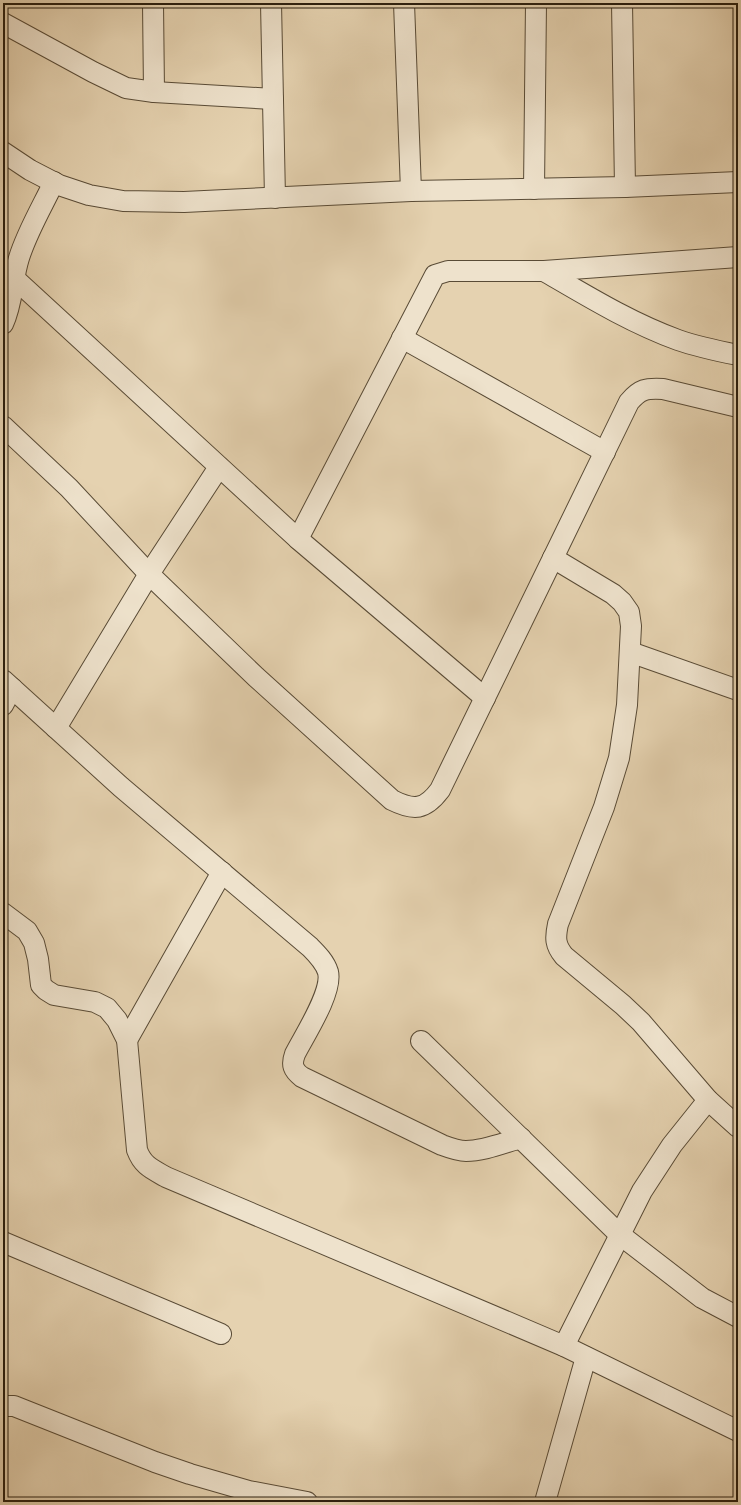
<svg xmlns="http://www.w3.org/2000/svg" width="741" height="1505" font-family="'IM FELL DW Pica',serif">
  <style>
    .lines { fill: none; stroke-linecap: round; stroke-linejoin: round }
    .minor-casing { stroke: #594b36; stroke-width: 22 }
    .minor { stroke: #eee2cc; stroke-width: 20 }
  </style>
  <rect width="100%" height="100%" fill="#e5d2b0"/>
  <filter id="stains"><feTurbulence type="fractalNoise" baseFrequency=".005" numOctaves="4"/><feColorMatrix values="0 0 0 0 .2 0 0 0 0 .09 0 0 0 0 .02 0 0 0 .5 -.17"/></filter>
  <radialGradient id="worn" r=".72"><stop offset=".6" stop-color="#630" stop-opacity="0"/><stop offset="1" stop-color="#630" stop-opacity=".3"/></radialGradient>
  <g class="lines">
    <g class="minor-casing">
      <g id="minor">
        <path d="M 153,3 L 154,92"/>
        <path d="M 271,3 L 275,198"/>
        <path d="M 404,3 L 411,191"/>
        <path d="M 622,3 L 625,187"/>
        <path d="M 3,23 L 93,72 L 126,88 L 154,92 L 273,99"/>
        <path d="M 3,152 L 30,170 L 59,185 L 89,195 L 123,201 L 184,202 L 411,191 L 625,187 L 738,182"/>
        <path d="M 534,189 L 536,3"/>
        <path d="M 544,271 C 587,296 631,323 678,340 C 698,347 718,351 738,355"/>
        <path d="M 14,278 L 298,539 L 485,698"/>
        <path d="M 3,324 C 13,303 12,280 19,258 C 27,232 42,207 54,182"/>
        <path d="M 402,338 L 605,452"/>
        <path d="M 3,426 L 69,488 L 149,574 L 256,677 L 392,800 C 414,811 425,810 440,790 L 629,402 C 640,389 646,388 663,389 L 738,407"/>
        <path d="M 298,539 L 435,275 L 448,271 L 544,271 L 738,257"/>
        <path d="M 553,558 L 613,594 L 622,602 L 629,612 L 631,626 L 627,705 L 619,758 L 604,807 L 558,924 C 555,938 555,945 564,956 L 623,1005 L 641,1022 L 708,1100 L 738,1127"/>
        <path d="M 630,652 L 738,690"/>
        <path d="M 3,680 L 121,787 L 310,947 C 317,954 325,962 328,972 C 333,992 304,1036 295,1054 C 291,1065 293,1070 302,1077 L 442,1145 C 450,1148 458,1151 466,1151 C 484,1151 503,1143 521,1138"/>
        <path d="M 3,705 L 12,688"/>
        <path d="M 56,728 L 149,574 L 219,467"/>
        <path d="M 3,913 L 27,931 L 34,943 L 38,959 L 41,985 L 46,990 L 54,995 L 95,1002 L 107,1008 L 117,1020 L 127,1040 L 137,1150 C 143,1166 152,1169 166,1177 L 564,1346 L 738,1431"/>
        <path d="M 127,1040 L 222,872"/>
        <path d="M 421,1041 L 619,1234 L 702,1298 L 738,1317"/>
        <path d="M 3,1242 L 221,1334"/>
        <path d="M 564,1346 L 642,1191 L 672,1145 L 708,1100"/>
        <path d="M 3,1406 L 14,1406 L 155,1462 L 190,1474 L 249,1491 L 307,1502"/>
        <path d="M 545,1502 L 586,1357"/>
      </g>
    </g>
    <use href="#minor" class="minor"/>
  </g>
  <rect width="741" height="1505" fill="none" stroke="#e5d2b0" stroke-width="16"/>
  <rect x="4" y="4" width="733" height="1497" fill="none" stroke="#2a1e0e" stroke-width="2"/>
  <rect x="8" y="8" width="725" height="1489" fill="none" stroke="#2a1e0e"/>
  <rect width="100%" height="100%" filter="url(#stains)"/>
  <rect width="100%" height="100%" fill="url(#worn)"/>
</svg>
